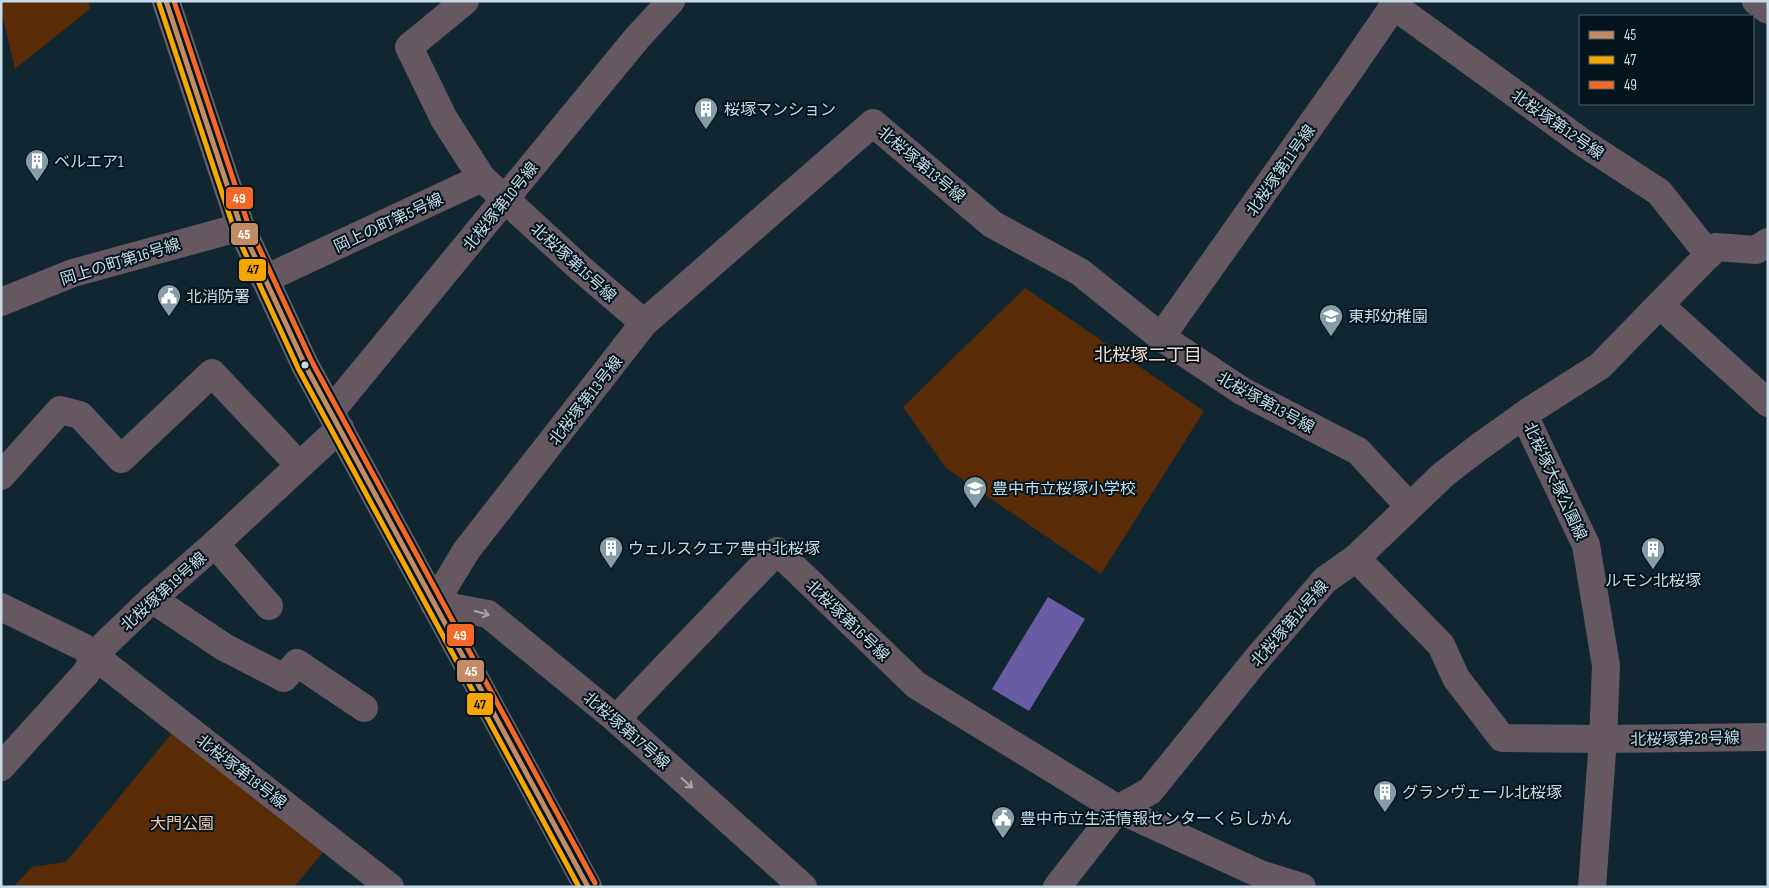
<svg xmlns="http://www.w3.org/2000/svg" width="1769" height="888" font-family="'Sofia Sans Condensed','Noto Sans JP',sans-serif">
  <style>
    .green { fill: #592b07 }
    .water { fill: #685da5 }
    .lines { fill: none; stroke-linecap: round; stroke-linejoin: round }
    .minor { stroke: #655861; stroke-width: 28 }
    .highway { stroke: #645e68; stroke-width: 28 }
    .bus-1-casing { stroke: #04141c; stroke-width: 9 }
    .bus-2-casing { stroke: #04141c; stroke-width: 9 }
    .bus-3-casing { stroke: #04141c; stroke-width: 9 }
    .bus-1 { stroke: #c18c65; stroke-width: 5 }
    .bus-2 { stroke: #f7a600; stroke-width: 5 }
    .bus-3 { stroke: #f36827; stroke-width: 5 }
    .oneway { stroke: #9fa7b1 }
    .bus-dot { fill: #c6dbe7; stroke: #04141c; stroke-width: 2 }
    .labels { text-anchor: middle; stroke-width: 4; stroke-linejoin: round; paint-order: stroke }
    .poi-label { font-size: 16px; fill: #c6dbe7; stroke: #04141c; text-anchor: start }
    .street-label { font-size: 16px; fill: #c6dbe7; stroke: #04141c }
    .park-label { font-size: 16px; fill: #f6cab1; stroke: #04141c }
    .neighbourhood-label { font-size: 18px; fill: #f7dac9; stroke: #04141c }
    .line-badge { stroke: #04141c; stroke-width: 2 }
    .badge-label { font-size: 14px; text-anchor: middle; font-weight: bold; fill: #fff }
    .pale-badge-label { font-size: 14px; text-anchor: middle; font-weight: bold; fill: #111 }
  </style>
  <rect width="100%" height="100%" fill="#102731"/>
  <g class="green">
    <path d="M 1,1 L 88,1 L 90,9 L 15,69 L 1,9 Z"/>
    <path d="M 1025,288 L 1204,411 L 1101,574 L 946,468 L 903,407 Z"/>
    <path d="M 172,733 L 324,851 L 294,887 L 13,887 L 32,867 L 66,862 Z"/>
  </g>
  <path class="water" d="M 1048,597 L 1085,619 L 1029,711 L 992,689 Z"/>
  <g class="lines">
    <g class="minor">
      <path d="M 465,1 L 409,47 L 444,119 L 482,178"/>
      <path d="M 1756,1 L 1768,10"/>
      <path d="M 1394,6 L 1582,142 L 1659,192 L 1709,255"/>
      <path d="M 265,279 L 482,178 L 580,268 L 644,323"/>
      <path d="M 1,302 L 73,273 L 241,227"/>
      <path d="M 1660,305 L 1768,403"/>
      <path d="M 1161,337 L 1349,71 L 1397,1"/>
      <path d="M 331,411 L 637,38 L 671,1"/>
      <path d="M 1524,415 L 1586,545 L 1606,666 L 1603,739 L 1592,887"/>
      <path d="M 1,476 L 60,410 L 80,415 L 121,459 L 212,373 L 299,465"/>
      <path d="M 215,544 L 269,606"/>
      <path d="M 1356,558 L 1441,645 L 1456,678 L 1502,738 L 1603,739 L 1768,737"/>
      <path d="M 152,599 L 224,647 L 284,678 L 297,663 L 364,708"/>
      <path d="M 1,607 L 83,647 L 390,887"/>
      <path d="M 616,719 L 777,551 L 916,685 L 1118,809 L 1260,874 L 1302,887"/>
      <path d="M 1,767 L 87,672 L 94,655 L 152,599 L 215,544 L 340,428"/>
      <path d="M 803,887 L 616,719 L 488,614 L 434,604 L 466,551 L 644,323 L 873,123 L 992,224 L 1080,272 L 1161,337 L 1242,391 L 1358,451 L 1409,506"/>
      <path d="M 1057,887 L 1118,809 L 1150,791 L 1256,660 L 1325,580 L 1356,558 L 1444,474 L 1479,447 L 1534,408 L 1600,366 L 1716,247 L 1756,250 L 1768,242"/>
    </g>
    <path class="highway" d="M 166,1 L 241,227 L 305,365 L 588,887"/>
    <g class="bus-1-casing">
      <path id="bus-1" d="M 166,1 L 241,227 L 305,365 L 588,887"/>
    </g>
    <g class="bus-2-casing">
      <path id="bus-2" d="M 159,3 L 234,229 L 298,368 L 579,887"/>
    </g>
    <g class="bus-3-casing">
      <path id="bus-3" d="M 174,1 L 248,224 L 312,362 L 595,883"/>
    </g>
    <use href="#bus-1" class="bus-1"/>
    <use href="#bus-2" class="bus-2"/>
    <use href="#bus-3" class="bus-3"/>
  </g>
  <defs><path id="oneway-shaft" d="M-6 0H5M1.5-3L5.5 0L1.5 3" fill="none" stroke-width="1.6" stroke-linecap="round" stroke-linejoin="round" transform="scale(1.25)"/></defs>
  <g class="oneway">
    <use href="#oneway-shaft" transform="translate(482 613) rotate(15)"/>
    <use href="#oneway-shaft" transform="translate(687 783) rotate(42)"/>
  </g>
  <defs>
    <g id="building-pin" transform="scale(1.25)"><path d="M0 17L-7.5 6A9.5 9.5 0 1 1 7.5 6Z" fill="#869ca7" stroke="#04141c"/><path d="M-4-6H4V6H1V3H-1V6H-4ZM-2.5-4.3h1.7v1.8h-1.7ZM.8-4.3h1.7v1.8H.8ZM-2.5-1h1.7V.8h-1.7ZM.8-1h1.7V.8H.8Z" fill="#fff"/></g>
    <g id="civic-pin" transform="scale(1.25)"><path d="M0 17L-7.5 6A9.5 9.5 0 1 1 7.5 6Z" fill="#869ca7" stroke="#04141c"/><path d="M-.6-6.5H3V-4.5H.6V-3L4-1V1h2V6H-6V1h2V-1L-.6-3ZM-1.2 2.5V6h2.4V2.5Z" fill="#fff"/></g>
    <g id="school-pin" transform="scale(1.25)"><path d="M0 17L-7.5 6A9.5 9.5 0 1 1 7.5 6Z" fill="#869ca7" stroke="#04141c"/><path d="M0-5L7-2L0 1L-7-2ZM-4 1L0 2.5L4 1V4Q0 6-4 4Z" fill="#fff"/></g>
  </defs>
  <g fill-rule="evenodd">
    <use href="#building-pin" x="706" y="109"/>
    <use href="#building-pin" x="37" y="161"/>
    <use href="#civic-pin" x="169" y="296"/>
    <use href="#school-pin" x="1331" y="316"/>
    <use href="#school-pin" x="975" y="488"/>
    <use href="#building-pin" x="611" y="548"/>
    <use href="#building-pin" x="1653" y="549"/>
    <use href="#building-pin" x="1385" y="792"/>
    <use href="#civic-pin" x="1003" y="818"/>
  </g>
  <circle class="bus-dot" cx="305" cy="365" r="4.5"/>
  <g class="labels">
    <g class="poi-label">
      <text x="724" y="115">桜塚マンション</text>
      <text x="54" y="167">ベルエア1</text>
      <text x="186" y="302">北消防署</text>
      <text x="1348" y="322">東邦幼稚園</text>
      <text x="992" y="494">豊中市立桜塚小学校</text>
      <text x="628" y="554">ウェルスクエア豊中北桜塚</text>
      <text x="1653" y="586" text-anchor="middle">ルモン北桜塚</text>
      <text x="1402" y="798">グランヴェール北桜塚</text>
      <text x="1020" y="824">豊中市立生活情報センターくらしかん</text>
    </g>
    <g class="street-label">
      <text transform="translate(1558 124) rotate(35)" y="6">北桜塚第12号線</text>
      <text transform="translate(922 164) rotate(40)" y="6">北桜塚第13号線</text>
      <text transform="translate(1280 170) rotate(-55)" y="6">北桜塚第11号線</text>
      <text transform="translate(500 206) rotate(-51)" y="6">北桜塚第10号線</text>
      <text transform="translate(388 222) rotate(-25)" y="6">岡上の町第5号線</text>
      <text transform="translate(120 261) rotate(-17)" y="6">岡上の町第16号線</text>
      <text transform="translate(574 262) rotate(42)" y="6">北桜塚第15号線</text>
      <text transform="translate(585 400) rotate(-52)" y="6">北桜塚第13号線</text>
      <text transform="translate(1266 402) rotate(29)" y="6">北桜塚第13号線</text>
      <text transform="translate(1556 481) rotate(65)" y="6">北桜塚大塚公園線</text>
      <text transform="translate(163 591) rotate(-42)" y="6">北桜塚第19号線</text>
      <text transform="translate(848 620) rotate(44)" y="6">北桜塚第16号線</text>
      <text transform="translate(1289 623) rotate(-49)" y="6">北桜塚第14号線</text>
      <text transform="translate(627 730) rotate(41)" y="6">北桜塚第17号線</text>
      <text transform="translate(1685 738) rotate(-1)" y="6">北桜塚第28号線</text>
      <text transform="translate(242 771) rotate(38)" y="6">北桜塚第18号線</text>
    </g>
    <g class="park-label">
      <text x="182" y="829">大門公園</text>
    </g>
    <g class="neighbourhood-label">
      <text x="1148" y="361">北桜塚二丁目</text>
    </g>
  </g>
  <g class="line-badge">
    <rect x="225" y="186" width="29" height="24" rx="5" fill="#f36827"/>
    <rect x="230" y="222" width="29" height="24" rx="5" fill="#c18c65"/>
    <rect x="238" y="258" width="29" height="24" rx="5" fill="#f7a600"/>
    <rect x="446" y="623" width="29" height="24" rx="5" fill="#f36827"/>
    <rect x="456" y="659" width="29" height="24" rx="5" fill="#c18c65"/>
    <rect x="466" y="692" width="28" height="24" rx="5" fill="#f7a600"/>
  </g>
  <g class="badge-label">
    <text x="239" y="203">49</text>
    <text x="244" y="239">45</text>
    <text x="460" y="640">49</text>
    <text x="471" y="676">45</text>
  </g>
  <g class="pale-badge-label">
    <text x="253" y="274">47</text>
    <text x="480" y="709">47</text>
  </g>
  <rect width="1769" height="888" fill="none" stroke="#c6dbe7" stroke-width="5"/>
  <rect x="1579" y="15" width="175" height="90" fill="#04141c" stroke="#52646d"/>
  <rect x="1589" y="31" width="25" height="8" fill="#c18c65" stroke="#52646d"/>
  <text x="1624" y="40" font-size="15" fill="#c6dbe7">45</text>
  <rect x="1589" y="56" width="25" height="8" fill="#f7a600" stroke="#52646d"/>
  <text x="1624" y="65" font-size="15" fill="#c6dbe7">47</text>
  <rect x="1589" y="81" width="25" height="8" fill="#f36827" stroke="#52646d"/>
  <text x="1624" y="90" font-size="15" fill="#c6dbe7">49</text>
</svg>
